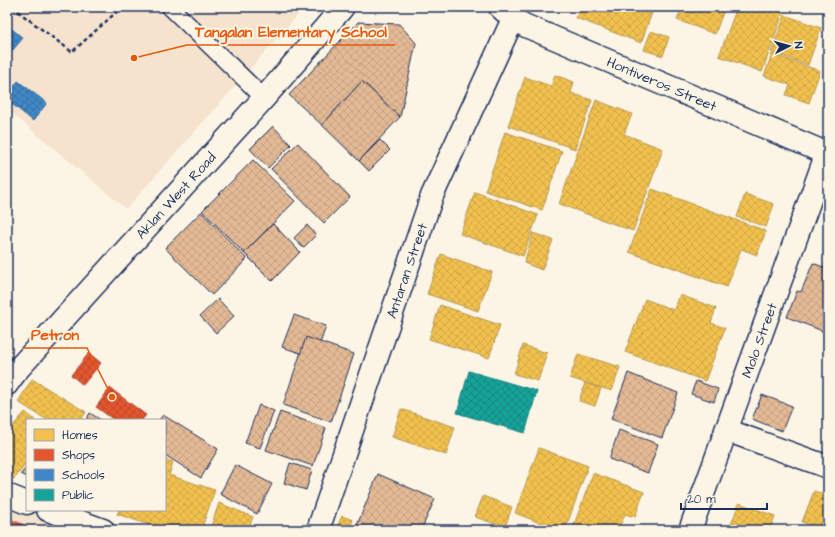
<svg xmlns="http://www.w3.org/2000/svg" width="835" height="537" font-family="'Architects Daughter',sans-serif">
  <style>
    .built { fill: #f5e3cd }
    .homes { fill: url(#homes-cross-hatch); stroke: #b29553 }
    .shops { fill: url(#shops-cross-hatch); stroke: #a84b3c }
    .schools { fill: url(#schools-cross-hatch); stroke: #346da6 }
    .public { fill: url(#public-cross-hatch); stroke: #188087 }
    .building { fill: url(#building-cross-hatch); stroke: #1b2f5e }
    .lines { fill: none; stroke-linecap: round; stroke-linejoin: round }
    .lane-casing { stroke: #1b2f5e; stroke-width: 19 }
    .street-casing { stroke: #1b2f5e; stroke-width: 25 }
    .secondary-casing { stroke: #1b2f5e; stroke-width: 25 }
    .path { stroke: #1b2f5e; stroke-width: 2.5; stroke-dasharray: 4 3; stroke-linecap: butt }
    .lane { stroke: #fcf5e5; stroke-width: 16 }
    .street { stroke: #fcf5e5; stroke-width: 22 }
    .secondary { stroke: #fcf5e5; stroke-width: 22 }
    .labels { text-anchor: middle; stroke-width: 4; stroke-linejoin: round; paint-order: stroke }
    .street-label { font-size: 14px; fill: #1b2f5e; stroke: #fcf5e5 }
    .leader { fill: none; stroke: #e8590c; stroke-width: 1.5 }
    .callout-dot { fill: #e8590c; stroke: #fcf5e5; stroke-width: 1.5 }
    .callout-label { font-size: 15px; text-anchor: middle; font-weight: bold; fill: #e8590c; stroke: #fcf5e5; stroke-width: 4; stroke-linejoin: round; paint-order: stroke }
  </style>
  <defs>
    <pattern id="homes-cross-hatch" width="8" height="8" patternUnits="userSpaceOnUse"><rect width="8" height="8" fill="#f2c14e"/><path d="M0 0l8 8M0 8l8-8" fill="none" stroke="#cfa646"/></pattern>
    <pattern id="shops-cross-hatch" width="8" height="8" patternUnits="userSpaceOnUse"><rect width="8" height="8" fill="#e4572e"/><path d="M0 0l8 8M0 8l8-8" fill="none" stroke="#b8482a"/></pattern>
    <pattern id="schools-cross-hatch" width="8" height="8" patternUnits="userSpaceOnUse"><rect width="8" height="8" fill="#3f88c5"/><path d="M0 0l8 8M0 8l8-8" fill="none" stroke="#3470a3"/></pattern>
    <pattern id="public-cross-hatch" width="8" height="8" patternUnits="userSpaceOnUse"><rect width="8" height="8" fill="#17a398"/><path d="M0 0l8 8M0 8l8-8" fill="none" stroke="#14857f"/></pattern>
    <pattern id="building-cross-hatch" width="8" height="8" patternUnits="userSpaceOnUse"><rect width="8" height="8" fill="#e4ba95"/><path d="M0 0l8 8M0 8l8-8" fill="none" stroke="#c3a083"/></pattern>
  </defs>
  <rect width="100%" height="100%" fill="#fcf5e5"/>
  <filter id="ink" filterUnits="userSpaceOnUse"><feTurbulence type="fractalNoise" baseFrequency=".025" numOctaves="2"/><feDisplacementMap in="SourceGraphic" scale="8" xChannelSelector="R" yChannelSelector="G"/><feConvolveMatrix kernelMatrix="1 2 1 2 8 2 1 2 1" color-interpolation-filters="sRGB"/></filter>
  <g filter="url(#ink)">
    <g class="built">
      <path d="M 7,7 L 305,7 L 126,209 L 7,109 Z"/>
      <path d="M 7,501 L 32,510 L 89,530 L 7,530 Z"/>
    </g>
    <g class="homes">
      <path d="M 580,7 L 654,7 L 641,43 L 576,18 Z"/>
      <path d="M 682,7 L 725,7 L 715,34 L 677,20 Z"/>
      <path d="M 737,7 L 767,7 L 783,13 L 762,72 L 719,56 Z"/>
      <path d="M 785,15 L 821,28 L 808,65 L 771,52 Z"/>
      <path d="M 651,31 L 669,37 L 663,56 L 644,50 Z"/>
      <path d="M 772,54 L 820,71 L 809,103 L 786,95 L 790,85 L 764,76 Z"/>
      <path d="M 555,75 L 574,82 L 571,93 L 592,100 L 575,149 L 508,126 L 525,77 L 551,86 Z"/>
      <path d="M 596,100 L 632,114 L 624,134 L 663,149 L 633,231 L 559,204 Z"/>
      <path d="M 505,132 L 562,151 L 542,210 L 485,191 Z"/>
      <path d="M 652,189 L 766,231 L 757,255 L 741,249 L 727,287 L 629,252 Z"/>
      <path d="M 475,192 L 538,215 L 523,256 L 460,234 Z"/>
      <path d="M 745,194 L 774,204 L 766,227 L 737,217 Z"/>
      <path d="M 533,233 L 553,240 L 542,270 L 524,263 Z"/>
      <path d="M 441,254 L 492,272 L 478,311 L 427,294 Z"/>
      <path d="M 680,295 L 716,308 L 711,323 L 725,328 L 705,381 L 625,352 L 645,299 L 674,310 Z"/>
      <path d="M 440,305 L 500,325 L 489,358 L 429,339 Z"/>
      <path d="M 523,345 L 547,353 L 538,381 L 514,374 Z"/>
      <path d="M 578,354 L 620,367 L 612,391 L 570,378 Z"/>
      <path d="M 32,379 L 86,412 L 81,420 L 47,420 L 18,402 Z"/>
      <path d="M 585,383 L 601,388 L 595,406 L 579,401 Z"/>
      <path d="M 401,409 L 455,427 L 446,455 L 392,437 Z"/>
      <path d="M 25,412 L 35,420 L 27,420 L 27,463 L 14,479 L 7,473 L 7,433 Z"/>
      <path d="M 539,448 L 588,466 L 565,530 L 558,530 L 515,513 Z"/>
      <path d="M 165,459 L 173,462 L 169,475 L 215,490 L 201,530 L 164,530 L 117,514 L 119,510 L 165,510 Z"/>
      <path d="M 593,473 L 644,492 L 635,517 L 625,514 L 618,530 L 572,530 Z"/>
      <path d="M 814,491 L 828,496 L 828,530 L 822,530 L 802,522 Z"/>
      <path d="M 483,496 L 512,507 L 505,527 L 475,517 Z"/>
      <path d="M 219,503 L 253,517 L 248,530 L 210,529 Z"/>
      <path d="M 739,503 L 775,516 L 771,527 L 780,530 L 729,530 Z"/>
      <path d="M 342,516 L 353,520 L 349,530 L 337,527 Z"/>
    </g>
    <g class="shops">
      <path d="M 89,353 L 101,363 L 83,385 L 71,375 Z"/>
      <path d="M 110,388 L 146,415 L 142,420 L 114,420 L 96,407 Z"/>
      <path d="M 7,518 L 37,530 L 7,530 Z"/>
    </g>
    <g class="schools">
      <path d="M 7,25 L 23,38 L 7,57 Z"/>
      <path d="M 18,81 L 47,103 L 33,121 L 7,100 L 7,95 Z"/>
    </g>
    <path class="public" d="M 469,371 L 537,391 L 525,433 L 457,413 Z"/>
    <g class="building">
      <path d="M 358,22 L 399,24 L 416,43 L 400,117 L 362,81 L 322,125 L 289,95 Z"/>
      <path d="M 362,81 L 400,117 L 359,161 L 322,125 Z"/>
      <path d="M 273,126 L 291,145 L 268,168 L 250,149 Z"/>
      <path d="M 380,140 L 390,150 L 369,171 L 359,161 Z"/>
      <path d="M 298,143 L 350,197 L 324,223 L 271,169 Z"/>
      <path d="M 253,160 L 295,201 L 244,253 L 202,211 Z"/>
      <path d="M 201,212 L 247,259 L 212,295 L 165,248 Z"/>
      <path d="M 273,224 L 300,252 L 272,281 L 244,253 Z"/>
      <path d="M 307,225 L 316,235 L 303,248 L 294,238 Z"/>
      <path d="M 813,263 L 828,269 L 828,323 L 825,332 L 787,317 L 797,291 L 801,292 Z"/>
      <path d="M 218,299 L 234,316 L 216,333 L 200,316 Z"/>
      <path d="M 294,315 L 326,326 L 315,358 L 282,347 Z"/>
      <path d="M 306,337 L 354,354 L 331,422 L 283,405 Z"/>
      <path d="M 628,373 L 678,393 L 662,438 L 611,419 Z"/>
      <path d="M 696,381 L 718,389 L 714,402 L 691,394 Z"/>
      <path d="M 762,395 L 792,406 L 782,431 L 752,419 Z"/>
      <path d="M 259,405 L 274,411 L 260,448 L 245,443 Z"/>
      <path d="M 280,412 L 326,428 L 313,466 L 266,450 Z"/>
      <path d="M 90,413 L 101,420 L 86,420 Z"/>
      <path d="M 163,415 L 218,449 L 201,478 L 165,455 L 165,420 L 159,420 Z"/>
      <path d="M 619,430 L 658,444 L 648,473 L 609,459 Z"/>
      <path d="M 290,463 L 312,470 L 306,490 L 284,483 Z"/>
      <path d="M 235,465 L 272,484 L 257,514 L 220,494 Z"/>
      <path d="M 27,467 L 27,477 L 21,474 Z"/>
      <path d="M 378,474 L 435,499 L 421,530 L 355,530 Z"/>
    </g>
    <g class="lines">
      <g class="lane-casing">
        <path id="lane" d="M 170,7 L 264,98"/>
      </g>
      <g class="street-casing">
        <g id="street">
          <path d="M 726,430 L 828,467"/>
          <path d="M 7,495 L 27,503"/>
          <path d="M 48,510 L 103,530"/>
          <path id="s1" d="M 318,530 L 432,196 L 513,19"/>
          <path id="s2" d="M 690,530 L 828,150"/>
        </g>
      </g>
      <g class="secondary-casing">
        <g id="secondary">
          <path id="s3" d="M 500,7 L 513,19 L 526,26 L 828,154"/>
          <path id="s4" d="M 7,384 L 18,369 L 264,98 L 343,7"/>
        </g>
      </g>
      <path class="path" d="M 12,7 L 72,52 L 122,7"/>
      <use href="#lane" class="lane"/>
      <use href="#street" class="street"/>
      <use href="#secondary" class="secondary"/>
    </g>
  </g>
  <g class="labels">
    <g class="street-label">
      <text dy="5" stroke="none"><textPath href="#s3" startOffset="180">Hontiveros Street</textPath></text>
      <text dy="5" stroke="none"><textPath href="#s4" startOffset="253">Aklan West Road</textPath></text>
      <text dy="5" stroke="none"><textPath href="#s1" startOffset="274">Antaran Street</textPath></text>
      <text dy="5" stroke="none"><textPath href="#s2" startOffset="202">Molo Street</textPath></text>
    </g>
  </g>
  <path class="leader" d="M134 58L187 45H395M112 397L87 348H23"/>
  <g class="callout-dot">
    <circle cx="134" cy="58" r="4"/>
    <circle cx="112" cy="397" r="4"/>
  </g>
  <g class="callout-label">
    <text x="291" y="37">Tangalan Elementary School</text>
    <text x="55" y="340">Petron</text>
  </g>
  <rect width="835" height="537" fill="none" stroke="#fcf5e5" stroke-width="24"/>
  <rect x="12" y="12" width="811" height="513" fill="none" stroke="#1b2f5e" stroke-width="1.5" filter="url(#ink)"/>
  <rect x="26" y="419" width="140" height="92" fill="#fcf5e5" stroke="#a2a6af"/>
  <rect x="34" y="429" width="20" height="12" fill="#f2c14e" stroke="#a2a6af"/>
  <text x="62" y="439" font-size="12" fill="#1b2f5e">Homes</text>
  <rect x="34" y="449" width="20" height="12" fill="#e4572e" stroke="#a2a6af"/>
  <text x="62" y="459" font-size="12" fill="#1b2f5e">Shops</text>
  <rect x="34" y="469" width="20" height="12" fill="#3f88c5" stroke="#a2a6af"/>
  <text x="62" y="479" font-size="12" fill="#1b2f5e">Schools</text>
  <rect x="34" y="489" width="20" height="12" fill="#17a398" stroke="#a2a6af"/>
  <text x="62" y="499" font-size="12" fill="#1b2f5e">Public</text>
  <g transform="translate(789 46) rotate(84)" stroke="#fcf5e5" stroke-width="3" paint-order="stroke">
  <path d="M0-3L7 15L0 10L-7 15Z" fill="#1b2f5e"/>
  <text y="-6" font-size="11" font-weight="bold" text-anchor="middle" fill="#1b2f5e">N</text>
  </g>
  <path d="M681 503v6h86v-6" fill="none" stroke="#1b2f5e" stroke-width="2"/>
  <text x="687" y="503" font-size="12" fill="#1b2f5e" stroke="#fcf5e5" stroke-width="3" paint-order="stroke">20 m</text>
</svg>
